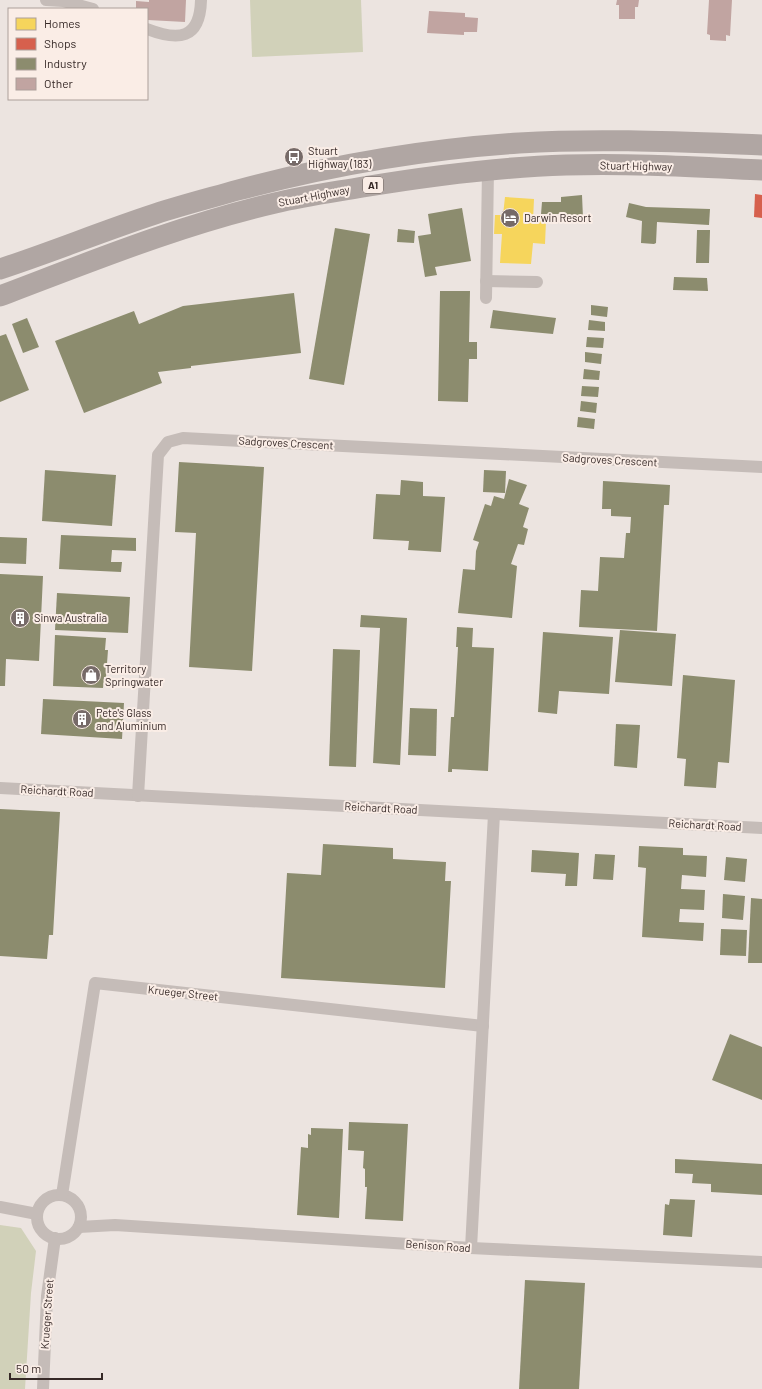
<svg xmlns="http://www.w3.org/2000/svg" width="762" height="1389" font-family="Barlow,sans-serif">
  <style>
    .green { fill: #d1d1b9 }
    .homes { fill: #f6d55c }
    .shops { fill: #d6604d }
    .industry { fill: #8c8c6e }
    .building { fill: #c1a4a1 }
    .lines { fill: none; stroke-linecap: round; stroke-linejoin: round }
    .minor { stroke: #c5bcb8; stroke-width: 12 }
    .trunk { stroke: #b0a6a3; stroke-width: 21 }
    .labels { text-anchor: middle; stroke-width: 4; stroke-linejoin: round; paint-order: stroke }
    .shield { fill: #faede6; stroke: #716460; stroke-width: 1 }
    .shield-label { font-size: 10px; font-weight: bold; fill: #362927 }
    .poi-label { font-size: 11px; fill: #362927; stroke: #faede6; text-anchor: start }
    .street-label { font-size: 11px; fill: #362927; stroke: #faede6 }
  </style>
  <rect width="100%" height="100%" fill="#ece4e0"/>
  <g class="green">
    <path d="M 250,0 L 361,0 L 363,52 L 252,57 Z"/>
    <path d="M 0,1225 L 21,1228 L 36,1251 L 31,1293 L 25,1389 L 0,1389 Z"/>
  </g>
  <path class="homes" d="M 505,197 L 534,199 L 533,221 L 546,221 L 545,244 L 533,243 L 531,264 L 500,263 L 502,234 L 494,234 L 495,215 L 503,215 Z"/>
  <path class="shops" d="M 755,194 L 762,195 L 762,218 L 754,217 Z"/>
  <g class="industry">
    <path d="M 582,195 L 583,218 L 562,218 L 561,214 L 541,214 L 542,202 L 561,202 L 561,197 Z"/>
    <path d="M 629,203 L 646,207 L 710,209 L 709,225 L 657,222 L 656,243 L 654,244 L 641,243 L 642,221 L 626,217 Z"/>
    <path d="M 462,208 L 471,261 L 435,267 L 437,275 L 425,277 L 418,236 L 431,234 L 428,214 Z"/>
    <path d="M 335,228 L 370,234 L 344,385 L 309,379 Z"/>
    <path d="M 398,229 L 415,231 L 414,243 L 397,242 Z"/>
    <path d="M 697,230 L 710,230 L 709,263 L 696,263 Z"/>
    <path d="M 674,277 L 707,278 L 708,291 L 673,290 Z"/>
    <path d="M 440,291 L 470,291 L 469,342 L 477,342 L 477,359 L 469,359 L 468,402 L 438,401 Z"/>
    <path d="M 294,293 L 301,353 L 191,366 L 191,368 L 158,372 L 162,383 L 84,413 L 55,341 L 134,311 L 139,324 L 183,306 Z"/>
    <path d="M 591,305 L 608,307 L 607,317 L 591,315 Z"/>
    <path d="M 493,310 L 556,318 L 553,334 L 490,328 Z"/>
    <path d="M 27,318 L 39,347 L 23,353 L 12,324 Z"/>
    <path d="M 589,320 L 605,322 L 605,331 L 588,330 Z"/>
    <path d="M 6,334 L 29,390 L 0,402 L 0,336 Z"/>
    <path d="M 587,337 L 604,338 L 603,348 L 586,347 Z"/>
    <path d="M 585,352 L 602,354 L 601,364 L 585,362 Z"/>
    <path d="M 584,369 L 600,371 L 599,380 L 583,379 Z"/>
    <path d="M 582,386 L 599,387 L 598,397 L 581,396 Z"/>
    <path d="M 581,401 L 597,403 L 596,413 L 580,411 Z"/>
    <path d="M 578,417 L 595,419 L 594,429 L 577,427 Z"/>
    <path d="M 179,462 L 264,467 L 252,671 L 189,667 L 196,533 L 175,532 Z"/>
    <path d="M 45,470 L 116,475 L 112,526 L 42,521 Z"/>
    <path d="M 484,470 L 506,471 L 505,493 L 483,492 Z"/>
    <path d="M 509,479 L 527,485 L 519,504 L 529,508 L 523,527 L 528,529 L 524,545 L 518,544 L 511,564 L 517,566 L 512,618 L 458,613 L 463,569 L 475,570 L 476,551 L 479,542 L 473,540 L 485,504 L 491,506 L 494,496 L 504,499 Z"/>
    <path d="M 401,480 L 423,482 L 423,496 L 445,497 L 441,552 L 408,550 L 409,541 L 373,539 L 376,494 L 400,495 Z"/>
    <path d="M 603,481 L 670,485 L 669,505 L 664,505 L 657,631 L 579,627 L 581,590 L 598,591 L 600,557 L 624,558 L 626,533 L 630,533 L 631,517 L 611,516 L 611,509 L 602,509 Z"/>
    <path d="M 61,535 L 136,538 L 136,551 L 112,550 L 111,562 L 122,562 L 121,572 L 59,569 Z"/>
    <path d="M 0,537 L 27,538 L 26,564 L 0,563 Z"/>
    <path d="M 0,574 L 43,576 L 39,661 L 6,659 L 5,686 L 0,686 Z"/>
    <path d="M 57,593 L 130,597 L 128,633 L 55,630 Z"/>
    <path d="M 361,615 L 407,618 L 400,765 L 373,763 L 380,628 L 360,627 Z"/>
    <path d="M 457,627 L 473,628 L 472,647 L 494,648 L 488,771 L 452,769 L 452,772 L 448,772 L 451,717 L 454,717 L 458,647 L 456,647 Z"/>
    <path d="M 620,630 L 676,634 L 672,686 L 615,682 Z"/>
    <path d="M 543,632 L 613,637 L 609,694 L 559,691 L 557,714 L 538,712 Z"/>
    <path d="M 55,635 L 106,638 L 105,650 L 108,650 L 106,677 L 104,677 L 103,688 L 53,686 Z"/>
    <path d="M 333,649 L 360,650 L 356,767 L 329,766 Z"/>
    <path d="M 683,675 L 735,680 L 729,763 L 718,762 L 716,788 L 684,786 L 686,759 L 677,758 Z"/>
    <path d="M 43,699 L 124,703 L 122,739 L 41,734 Z"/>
    <path d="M 410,708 L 437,709 L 436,756 L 408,755 Z"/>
    <path d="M 616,724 L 640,725 L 637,768 L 614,766 Z"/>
    <path d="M 0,809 L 60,812 L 53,935 L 49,935 L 47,959 L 0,956 Z"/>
    <path d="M 323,844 L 393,848 L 393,859 L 446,862 L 445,881 L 451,881 L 445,988 L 281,978 L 287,873 L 321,875 Z"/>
    <path d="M 639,846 L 683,848 L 683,855 L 707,856 L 706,877 L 682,875 L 681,889 L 705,890 L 704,910 L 680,909 L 679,922 L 704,923 L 703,941 L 642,937 L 646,868 L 638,867 Z"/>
    <path d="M 532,850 L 579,853 L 577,886 L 565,886 L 566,874 L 531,872 Z"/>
    <path d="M 595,854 L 615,855 L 613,880 L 593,879 Z"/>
    <path d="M 726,857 L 747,859 L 745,882 L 724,880 Z"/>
    <path d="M 723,894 L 745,896 L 743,920 L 722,918 Z"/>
    <path d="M 751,898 L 762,899 L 762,963 L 748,963 Z"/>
    <path d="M 721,929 L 747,930 L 746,956 L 720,955 Z"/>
    <path d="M 730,1034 L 762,1047 L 762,1100 L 712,1080 Z"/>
    <path d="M 349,1122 L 408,1124 L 403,1221 L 365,1219 L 367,1187 L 365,1187 L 365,1169 L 363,1168 L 364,1151 L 348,1150 Z"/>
    <path d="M 311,1128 L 343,1129 L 339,1218 L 297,1215 L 301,1147 L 308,1148 L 308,1134 L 311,1135 Z"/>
    <path d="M 675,1159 L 762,1164 L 762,1195 L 711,1192 L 711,1184 L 692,1183 L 693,1174 L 675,1173 Z"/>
    <path d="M 670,1199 L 695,1200 L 692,1237 L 663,1235 L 665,1204 L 669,1205 Z"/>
    <path d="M 525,1280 L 585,1283 L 579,1389 L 519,1389 Z"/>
  </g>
  <g class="building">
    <path d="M 149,0 L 186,0 L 185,22 L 148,20 L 147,9 L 136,9 L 136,1 L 149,2 Z"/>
    <path d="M 617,0 L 639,0 L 638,7 L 635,7 L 635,19 L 619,19 L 619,5 L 616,5 Z"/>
    <path d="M 709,0 L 732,0 L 730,36 L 726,35 L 726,41 L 710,40 L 710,35 L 707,34 Z"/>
    <path d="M 429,11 L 465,13 L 465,17 L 478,18 L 477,32 L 464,32 L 464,35 L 427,33 Z"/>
  </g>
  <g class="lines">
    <g class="minor">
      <path d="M 46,0 L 63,1 L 93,9"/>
      <path d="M 147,29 C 178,41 200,40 201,0"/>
      <path d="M 486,281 L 537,282"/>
      <path d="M 486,298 L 488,170"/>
      <path d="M 0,788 L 762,828"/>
      <path d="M 138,796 L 158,455 L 168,442 L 183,438 L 762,467"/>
      <circle cx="59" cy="1217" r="22"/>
      <path d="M 62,1195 L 95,983 L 483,1026"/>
      <path d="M 0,1207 L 37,1214"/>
      <path d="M 79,1227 L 115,1225 L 471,1248 L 762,1262"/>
      <path d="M 471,1248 L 494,814"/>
      <path d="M 43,1389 L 47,1296 L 55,1238"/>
    </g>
    <g class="trunk">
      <path d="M 0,269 C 52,252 103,231 155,214 C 182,205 210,198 238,190 C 328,166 426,149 519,143 C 600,138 681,142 762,145"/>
      <path d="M 0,296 C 90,262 180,225 275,203 C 304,196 334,192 363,187 C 430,176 498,167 566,165 C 631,163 697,167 762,170"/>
    </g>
  </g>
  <defs>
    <g id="bus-disc" transform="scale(1)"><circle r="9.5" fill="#766a68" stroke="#faede6"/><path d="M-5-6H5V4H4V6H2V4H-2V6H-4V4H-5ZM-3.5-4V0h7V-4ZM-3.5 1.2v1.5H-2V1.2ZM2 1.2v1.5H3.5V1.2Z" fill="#fff"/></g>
    <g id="hotel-disc" transform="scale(1)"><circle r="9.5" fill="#766a68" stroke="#faede6"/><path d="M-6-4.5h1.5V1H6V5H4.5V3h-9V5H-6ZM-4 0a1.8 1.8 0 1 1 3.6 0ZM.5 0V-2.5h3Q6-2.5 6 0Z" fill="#fff"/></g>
    <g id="building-disc" transform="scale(1)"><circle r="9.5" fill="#766a68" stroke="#faede6"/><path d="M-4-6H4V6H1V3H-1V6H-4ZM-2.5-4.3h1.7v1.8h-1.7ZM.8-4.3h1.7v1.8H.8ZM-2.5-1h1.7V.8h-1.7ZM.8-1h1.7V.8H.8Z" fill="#fff"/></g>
    <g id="shop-disc" transform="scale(1)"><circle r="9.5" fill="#766a68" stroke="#faede6"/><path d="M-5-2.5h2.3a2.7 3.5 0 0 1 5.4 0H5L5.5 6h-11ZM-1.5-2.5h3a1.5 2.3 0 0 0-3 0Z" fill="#fff"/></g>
  </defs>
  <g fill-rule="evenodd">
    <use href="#bus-disc" x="294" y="157"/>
    <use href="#hotel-disc" x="510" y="218"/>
    <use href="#building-disc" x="20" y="618"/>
    <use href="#shop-disc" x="91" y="675"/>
    <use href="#building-disc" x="82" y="719"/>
  </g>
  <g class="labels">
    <rect class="shield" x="363" y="177" width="20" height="16" rx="3"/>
    <g class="shield-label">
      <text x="373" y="189">A1</text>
    </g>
    <g class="poi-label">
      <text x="308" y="155">Stuart<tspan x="308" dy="13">Highway (183)</tspan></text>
      <text x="524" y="222">Darwin Resort</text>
      <text x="34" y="622">Sinwa Australia</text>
      <text x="105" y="673">Territory<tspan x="105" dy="13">Springwater</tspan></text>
      <text x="96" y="717">Pete's Glass<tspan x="96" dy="13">and Aluminium</tspan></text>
    </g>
    <g class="street-label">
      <text transform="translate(636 166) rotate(1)" y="4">Stuart Highway</text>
      <text transform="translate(314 196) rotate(-11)" y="4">Stuart Highway</text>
      <text transform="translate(286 443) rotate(3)" y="4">Sadgroves Crescent</text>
      <text transform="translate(610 460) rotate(3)" y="4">Sadgroves Crescent</text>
      <text transform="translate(57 791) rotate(3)" y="4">Reichardt Road</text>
      <text transform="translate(381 808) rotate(3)" y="4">Reichardt Road</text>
      <text transform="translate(705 825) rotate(3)" y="4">Reichardt Road</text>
      <text transform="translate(183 993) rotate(6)" y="4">Krueger Street</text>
      <text transform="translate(438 1246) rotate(4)" y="4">Benison Road</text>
      <text transform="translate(47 1314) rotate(-86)" y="4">Krueger Street</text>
    </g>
  </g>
  <rect x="8" y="8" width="140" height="92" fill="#faede6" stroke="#ac9f9a"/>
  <rect x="16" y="18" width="20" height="12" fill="#f6d55c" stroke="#ac9f9a"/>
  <text x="44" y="28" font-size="12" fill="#362927">Homes</text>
  <rect x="16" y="38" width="20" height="12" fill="#d6604d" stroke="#ac9f9a"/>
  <text x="44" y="48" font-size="12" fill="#362927">Shops</text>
  <rect x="16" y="58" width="20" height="12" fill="#8c8c6e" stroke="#ac9f9a"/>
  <text x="44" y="68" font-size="12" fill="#362927">Industry</text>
  <rect x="16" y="78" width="20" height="12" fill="#c1a4a1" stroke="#ac9f9a"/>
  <text x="44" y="88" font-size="12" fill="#362927">Other</text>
  <path d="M10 1373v6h92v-6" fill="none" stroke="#362927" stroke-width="2"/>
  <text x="16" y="1373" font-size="12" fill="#362927" stroke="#faede6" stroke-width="3" paint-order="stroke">50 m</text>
</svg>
